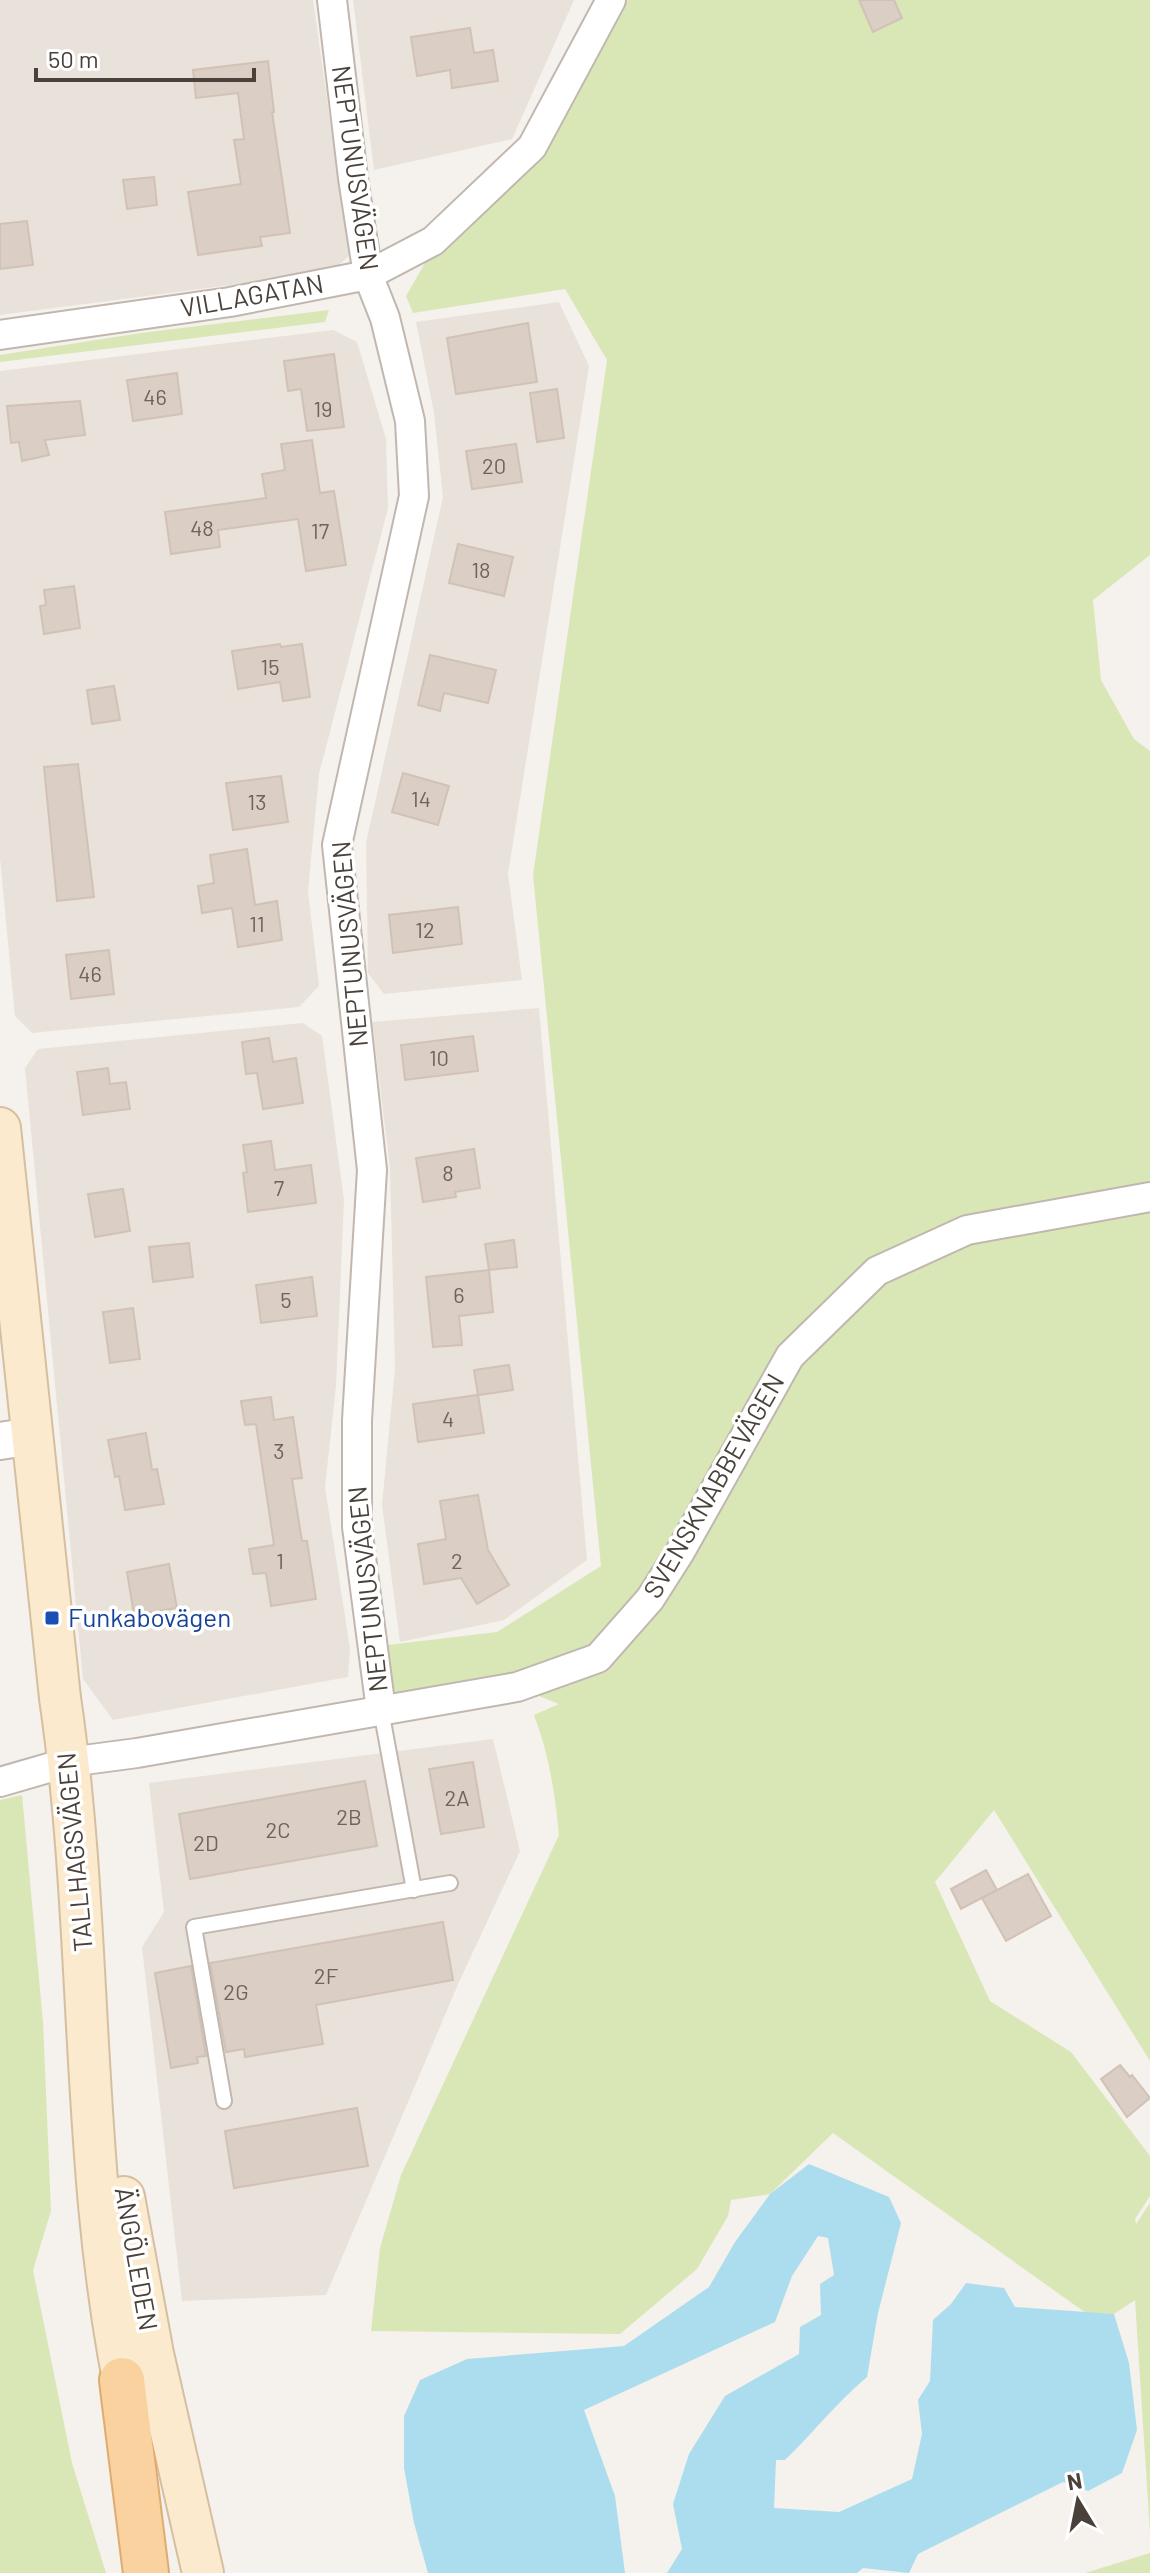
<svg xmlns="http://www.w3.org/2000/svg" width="1150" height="2573" font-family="Barlow,sans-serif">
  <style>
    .residential { fill: #e9e2da }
    .green { fill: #d9e7b7 }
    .water { fill: #acddee }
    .building { fill: #dacec5; stroke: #d1c2b5; stroke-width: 2 }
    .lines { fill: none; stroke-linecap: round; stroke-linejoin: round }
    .service-casing { stroke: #c1b7af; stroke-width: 18 }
    .minor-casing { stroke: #c1b7af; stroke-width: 32 }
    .tertiary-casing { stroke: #c1b7af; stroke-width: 40 }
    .secondary-casing { stroke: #d6bfa0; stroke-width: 44 }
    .primary-casing { stroke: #dfac70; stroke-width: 48 }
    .service { stroke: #fff; stroke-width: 14 }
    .minor { stroke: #fff; stroke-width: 28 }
    .tertiary { stroke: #fff; stroke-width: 36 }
    .secondary { stroke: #fceacf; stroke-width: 40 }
    .primary { stroke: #fad2a0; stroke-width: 44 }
    .transit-dot { fill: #1a4fb4; stroke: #fff; stroke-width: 3 }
    .labels { text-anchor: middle; stroke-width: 7; stroke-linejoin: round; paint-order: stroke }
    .number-label { font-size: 22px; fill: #6e645d }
    .street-label { font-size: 26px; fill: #4a413a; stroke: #fff }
    .transit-label { font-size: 26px; fill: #164399; stroke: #fff; text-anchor: start }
  </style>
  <rect width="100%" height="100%" fill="#f5f1ec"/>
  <g class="residential">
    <path d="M 0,0 L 313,0 L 349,256 L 331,272 L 0,315 Z"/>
    <path d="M 353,0 L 574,0 L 512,139 L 374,170 Z"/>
    <path d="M 559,302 L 589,366 L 508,874 L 522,980 L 384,994 L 368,973 L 366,843 L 443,497 L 434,413 L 416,322 Z"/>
    <path d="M 333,330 L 357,342 L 386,439 L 388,508 L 319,774 L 308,891 L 319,986 L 299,1007 L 32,1033 L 15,1016 L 0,858 L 0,371 Z"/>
    <path d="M 539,1008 L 587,1560 L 504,1620 L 400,1642 L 382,1505 L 395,1369 L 390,1167 L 372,1022 Z"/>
    <path d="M 303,1023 L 322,1036 L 344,1200 L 336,1386 L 325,1487 L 350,1649 L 348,1677 L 113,1720 L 83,1679 L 25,1068 L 38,1049 Z"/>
    <path d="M 493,1739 L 520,1851 L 459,1982 L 326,2295 L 182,2301 L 142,1947 L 164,1912 L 149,1783 Z"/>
  </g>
  <g class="green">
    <path d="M 628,0 L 1150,0 L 1150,555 L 1093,600 L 1101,680 L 1134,739 L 1150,751 L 1150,2061 L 994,1810 L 935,1882 L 990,2001 L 1071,2052 L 1150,2156 L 1150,2196 L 1135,2219 L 1136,2224 L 1150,2203 L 1150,2533 L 1135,2300 L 1114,2314 L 1086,2313 L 833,2133 L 770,2194 L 731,2200 L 728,2216 L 697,2269 L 620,2334 L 371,2331 L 380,2248 L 401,2175 L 559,1835 C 555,1792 549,1755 534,1715 L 559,1704 L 517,1687 L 381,1710 L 371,1647 L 497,1632 L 601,1566 L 533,875 L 607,360 L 565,289 L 413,313 L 406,296 L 429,256 L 542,157 Z"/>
    <path d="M 329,310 L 325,322 L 0,362 L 0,355 L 141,333 Z"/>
    <path d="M 22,1795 L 43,2022 L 51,2211 L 33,2270 L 72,2463 L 106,2573 L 0,2573 L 0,1800 Z"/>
    <path d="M 1150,2553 L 1150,2573 L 1085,2573 Z"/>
  </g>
  <path class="water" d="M 809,2164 L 889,2197 L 901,2223 L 878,2313 L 867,2377 C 837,2402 813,2433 785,2460 L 776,2460 L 774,2508 L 839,2512 L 912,2479 L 922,2434 L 918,2400 L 930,2381 L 933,2320 L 951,2304 L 966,2283 L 1004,2288 L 1015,2307 L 1114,2314 L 1129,2363 L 1137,2430 L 1122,2473 L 1088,2491 L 1063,2482 L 918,2554 L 909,2573 L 863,2568 L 857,2573 L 667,2573 L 682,2549 L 673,2504 L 689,2454 L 725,2396 L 799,2354 L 800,2327 L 821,2315 L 820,2284 L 834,2275 L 828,2238 L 818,2236 L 792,2276 L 775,2322 L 584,2410 L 615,2496 L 625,2573 L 428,2573 L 414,2523 L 404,2468 L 404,2416 L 420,2380 L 467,2359 L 624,2346 L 709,2287 L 735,2242 L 770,2194 Z"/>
  <g class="building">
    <path d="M 859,0 L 894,0 L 902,18 L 873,32 Z"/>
    <path d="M 470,28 L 474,53 L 493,50 L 498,81 L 452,88 L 450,70 L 417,76 L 411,37 Z"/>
    <path d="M 268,61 L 274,112 L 272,112 L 290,233 L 260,237 L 262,246 L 198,255 L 188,192 L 241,184 L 234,140 L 244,139 L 238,93 L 196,98 L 193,70 Z"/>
    <path d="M 154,177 L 157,205 L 127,209 L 123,180 Z"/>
    <path d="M 27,221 L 33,265 L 0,269 L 0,224 Z"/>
    <path d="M 528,323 L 537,382 L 456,394 L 447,338 Z"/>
    <path d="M 334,354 L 344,427 L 307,431 L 301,389 L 288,391 L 284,361 Z"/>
    <path d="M 177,373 L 182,414 L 133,421 L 127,380 Z"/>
    <path d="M 557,389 L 564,438 L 537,442 L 530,393 Z"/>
    <path d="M 80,401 L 85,435 L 45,440 L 49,455 L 22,461 L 19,442 L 11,443 L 7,406 Z"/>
    <path d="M 312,440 L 320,493 L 334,491 L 346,565 L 306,571 L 298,519 L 218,530 L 220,547 L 171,554 L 165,512 L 266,498 L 262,474 L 285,470 L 281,444 Z"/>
    <path d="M 516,444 L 522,482 L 472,489 L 466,451 Z"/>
    <path d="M 458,544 L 513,557 L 504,596 L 449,583 Z"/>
    <path d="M 74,586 L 80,628 L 44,634 L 40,606 L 46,605 L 44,590 Z"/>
    <path d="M 280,644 L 281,647 L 302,644 L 310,697 L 283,701 L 280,682 L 238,689 L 232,651 Z"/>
    <path d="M 430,655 L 496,670 L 488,703 L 444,693 L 440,711 L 418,705 Z"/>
    <path d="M 114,686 L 120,720 L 92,724 L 87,690 Z"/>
    <path d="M 78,764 L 94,897 L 57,901 L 44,767 Z"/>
    <path d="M 403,773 L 449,786 L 438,825 L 392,812 Z"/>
    <path d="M 281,776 L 288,822 L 233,830 L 226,783 Z"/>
    <path d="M 247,849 L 255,905 L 277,901 L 282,940 L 238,947 L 232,908 L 202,913 L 198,886 L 214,883 L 210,855 Z"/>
    <path d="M 458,907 L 462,944 L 393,953 L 389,915 Z"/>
    <path d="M 109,950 L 114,994 L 71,999 L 66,955 Z"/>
    <path d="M 473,1036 L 478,1071 L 405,1080 L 401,1045 Z"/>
    <path d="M 269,1038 L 273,1062 L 296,1058 L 303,1103 L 263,1109 L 257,1073 L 246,1074 L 242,1042 Z"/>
    <path d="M 108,1068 L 110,1084 L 126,1082 L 130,1109 L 83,1115 L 77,1072 Z"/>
    <path d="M 271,1141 L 275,1170 L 311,1165 L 316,1203 L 248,1212 L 243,1173 L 247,1172 L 243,1145 Z"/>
    <path d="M 474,1149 L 480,1188 L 455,1192 L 456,1197 L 423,1202 L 416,1158 Z"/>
    <path d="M 123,1189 L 130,1231 L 95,1237 L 88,1194 Z"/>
    <path d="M 514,1240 L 517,1267 L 489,1270 L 485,1244 Z"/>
    <path d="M 189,1243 L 193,1277 L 153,1282 L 149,1247 Z"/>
    <path d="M 489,1270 L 493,1312 L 459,1316 L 462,1345 L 433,1347 L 426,1277 Z"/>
    <path d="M 312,1277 L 317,1316 L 261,1323 L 256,1285 Z"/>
    <path d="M 133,1308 L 140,1359 L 110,1363 L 103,1312 Z"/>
    <path d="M 509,1365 L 513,1390 L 478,1395 L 474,1370 Z"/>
    <path d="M 478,1395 L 484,1433 L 418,1442 L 413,1404 Z"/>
    <path d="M 271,1397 L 274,1420 L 293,1417 L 302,1478 L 292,1479 L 302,1541 L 307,1541 L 316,1599 L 271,1606 L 266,1573 L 253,1574 L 249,1549 L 274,1545 L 256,1424 L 245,1425 L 241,1401 Z"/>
    <path d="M 146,1433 L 152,1470 L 157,1469 L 164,1504 L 125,1510 L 119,1476 L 115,1477 L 108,1440 Z"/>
    <path d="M 478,1495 L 488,1550 L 509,1585 L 477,1604 L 461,1578 L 424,1584 L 418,1544 L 446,1539 L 440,1501 Z"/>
    <path d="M 169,1564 L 177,1608 L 134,1615 L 127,1572 Z"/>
    <path d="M 473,1762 L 484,1827 L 441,1834 L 429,1769 Z"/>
    <path d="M 365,1781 L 377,1846 L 190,1879 L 179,1814 Z"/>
    <path d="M 986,1870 L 997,1890 L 961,1909 L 951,1889 Z"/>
    <path d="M 1028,1874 L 1051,1916 L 1006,1941 L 982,1898 Z"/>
    <path d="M 443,1922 L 453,1980 L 316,2005 L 323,2044 L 245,2057 L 244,2049 L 226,2052 L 210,1963 Z"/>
    <path d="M 191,1966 L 206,2056 L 197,2057 L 198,2063 L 171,2068 L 155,1973 Z"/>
    <path d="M 1120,2065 L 1130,2077 L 1132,2075 L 1150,2098 L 1127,2117 L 1101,2079 Z"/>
    <path d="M 357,2108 L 368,2166 L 234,2188 L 225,2131 Z"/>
  </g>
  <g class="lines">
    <g class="service-casing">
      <g id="service">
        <path d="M 381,1710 L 414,1890"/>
        <path d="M 224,2101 L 194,1927 L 450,1883"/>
      </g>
    </g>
    <g class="minor-casing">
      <g id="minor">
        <path d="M 332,0 L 353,178 L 368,275 L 385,318 L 410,421 L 414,496 L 337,845 L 372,1170 L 357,1420 L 357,1527 L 381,1710"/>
        <path d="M 0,335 L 230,302 L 368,275 L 433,241 L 532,147 L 611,0"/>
        <path d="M 0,1782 L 69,1762 L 137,1753 L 517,1687 L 598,1658 L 650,1599 L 680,1552 L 790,1356 L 877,1271 L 967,1230 L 1150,1197"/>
      </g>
    </g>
    <g class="tertiary-casing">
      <path id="tertiary" d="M 0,1441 L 33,1436"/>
    </g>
    <g class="secondary-casing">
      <g id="secondary">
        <path d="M 0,1128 L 60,1698 C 95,1935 78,2178 130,2413"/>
        <path d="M 124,2197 L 153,2354 L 203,2573"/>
      </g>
    </g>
    <g class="primary-casing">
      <path id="primary" d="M 122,2380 L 146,2573"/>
    </g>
    <use href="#service" class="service"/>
    <use href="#minor" class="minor"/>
    <use href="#tertiary" class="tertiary"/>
    <use href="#secondary" class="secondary"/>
    <use href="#primary" class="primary"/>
  </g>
  <rect class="transit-dot" x="44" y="1610" width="16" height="16" rx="4"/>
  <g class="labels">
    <g class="number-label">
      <text x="155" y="405">46</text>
      <text x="323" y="417">19</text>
      <text x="494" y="474">20</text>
      <text x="202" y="536">48</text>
      <text x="320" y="539">17</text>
      <text x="481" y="578">18</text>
      <text x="270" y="675">15</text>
      <text x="421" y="807">14</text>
      <text x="257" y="810">13</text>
      <text x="257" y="932">11</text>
      <text x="425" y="938">12</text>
      <text x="90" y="982">46</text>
      <text x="439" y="1066">10</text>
      <text x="448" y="1181">8</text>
      <text x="279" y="1196">7</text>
      <text x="459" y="1303">6</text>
      <text x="286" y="1308">5</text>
      <text x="448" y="1427">4</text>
      <text x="279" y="1459">3</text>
      <text x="280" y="1569">1</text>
      <text x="457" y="1569">2</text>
      <text x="457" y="1806">2A</text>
      <text x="349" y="1825">2B</text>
      <text x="278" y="1838">2C</text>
      <text x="206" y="1851">2D</text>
      <text x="326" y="1984">2F</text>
      <text x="236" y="2000">2G</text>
    </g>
    <g class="street-label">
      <text transform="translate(355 168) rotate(82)" y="9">NEPTUNUSVÄGEN</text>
      <text transform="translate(252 296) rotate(-10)" y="9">VILLAGATAN</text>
      <text transform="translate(350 944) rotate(-95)" y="9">NEPTUNUSVÄGEN</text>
      <text transform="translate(714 1486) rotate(-60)" y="9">SVENSKNABBEVÄGEN</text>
      <text transform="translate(368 1589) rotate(-96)" y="9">NEPTUNUSVÄGEN</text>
      <text transform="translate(75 1852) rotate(-95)" y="9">TALLHAGSVÄGEN</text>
      <text transform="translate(136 2259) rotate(80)" y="9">ÄNGÖLEDEN</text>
    </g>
    <g class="transit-label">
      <text x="68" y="1627">Funkabovägen</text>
    </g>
  </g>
  <g transform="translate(1078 2501) rotate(350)" stroke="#ffffff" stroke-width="6" paint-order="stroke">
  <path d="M0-6L14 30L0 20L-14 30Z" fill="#4a413a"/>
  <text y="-12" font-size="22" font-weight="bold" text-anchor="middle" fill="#4a413a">N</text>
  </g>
  <path d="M36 68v12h218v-12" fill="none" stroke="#4a413a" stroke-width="4"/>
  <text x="48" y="68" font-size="24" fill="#4a413a" stroke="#ffffff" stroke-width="6" paint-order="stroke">50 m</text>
</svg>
